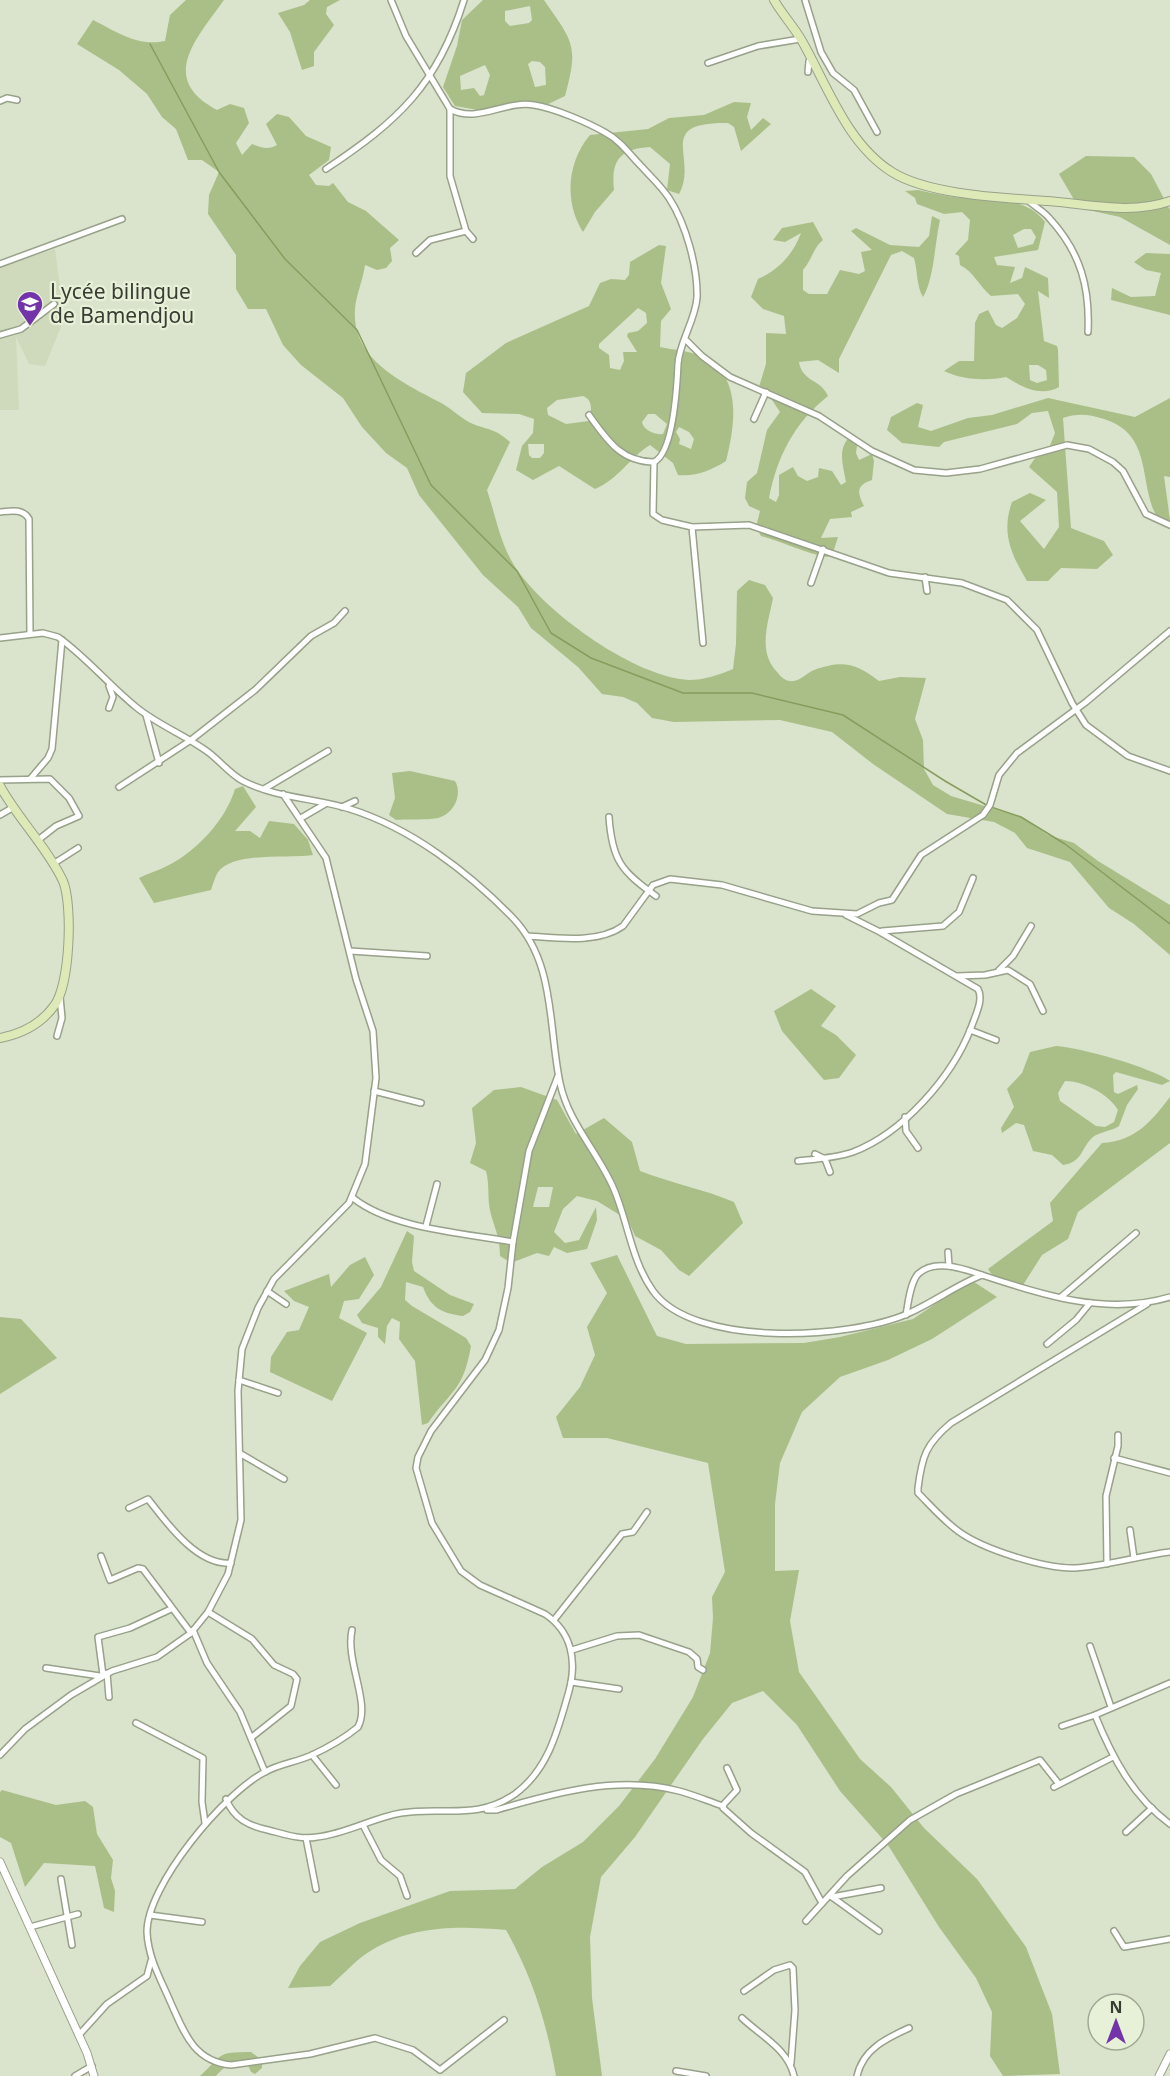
<svg xmlns="http://www.w3.org/2000/svg" width="1170" height="2076" font-family="'Noto Sans',sans-serif">
  <style>
    .built { fill: #cedabb }
    .green { fill: #aabf88; fill-rule: evenodd }
    .lines { fill: none; stroke-linecap: round; stroke-linejoin: round }
    .stream { stroke: #879d5d; stroke-width: 1.5 }
    .minor-casing { stroke: #98a18a; stroke-width: 8 }
    .tertiary-casing { stroke: #98a18a; stroke-width: 9 }
    .secondary-casing { stroke: #98a18a; stroke-width: 10 }
    .minor { stroke: #fff; stroke-width: 5 }
    .tertiary { stroke: #fff; stroke-width: 7 }
    .secondary { stroke: #ddeab8; stroke-width: 8 }
    .labels { text-anchor: middle; stroke-width: 4.5; stroke-linejoin: round; paint-order: stroke }
    .poi-label { font-size: 21px; fill: #393d33; stroke: #e7f1d8; text-anchor: start }
  </style>
  <rect width="100%" height="100%" fill="#dae3cb"/>
  <path class="built" d="M 55,249 L 64,319 L 45,366 L 29,364 L 16,337 L 19,410 L 0,410 L 0,267 Z"/>
  <g class="green">
    <path d="M 186,0 L 224,0 C 196,39 158,79 217,110 L 230,104 L 244,108 L 249,123 L 236,143 L 242,155 L 252,144 C 261,148 269,150 277,145 L 266,124 L 277,114 L 289,117 L 306,136 L 331,147 L 329,160 L 309,175 L 316,185 L 329,186 L 333,183 L 348,202 L 366,211 L 399,240 L 390,248 L 392,261 L 386,268 L 377,270 L 365,265 C 363,280 356,295 355,309 C 351,361 406,384 443,404 C 453,410 463,420 473,424 C 491,431 494,428 510,442 L 487,490 C 496,517 501,548 518,571 C 549,615 635,677 689,680 C 704,680 719,675 733,669 L 736,644 L 737,591 L 749,580 L 765,585 L 773,598 C 768,624 757,652 778,673 C 782,678 786,682 794,681 C 801,680 807,673 814,670 C 843,660 855,663 879,681 L 900,677 L 926,678 L 915,719 L 923,740 L 924,769 L 933,785 L 951,796 L 1021,817 L 1048,835 L 1074,843 L 1098,861 L 1170,905 L 1170,955 L 1134,924 L 1109,908 L 1070,862 L 1027,848 L 1015,833 L 994,822 L 947,814 L 873,764 L 832,732 L 780,720 L 674,722 L 652,718 L 637,703 L 623,697 L 602,694 L 578,667 L 531,628 L 518,607 L 483,575 L 419,495 L 407,468 L 386,453 L 362,427 L 343,398 L 301,365 L 283,345 L 266,309 L 248,309 L 236,289 L 236,255 L 208,214 L 209,195 L 219,172 L 202,160 L 188,160 L 176,129 L 162,117 L 147,94 L 119,70 L 77,44 L 93,20 C 117,32 138,47 165,41 L 170,15 Z"/>
    <path d="M 310,0 L 340,0 L 327,7 L 326,14 L 334,25 L 314,52 L 314,66 L 302,70 L 290,32 L 278,13 L 304,5 Z"/>
    <path d="M 483,0 L 544,0 C 573,42 579,45 565,96 L 542,107 L 478,110 L 455,106 L 443,87 L 457,46 L 462,20 ZM 530,6 L 532,20 L 529,23 L 510,26 L 505,21 L 505,11 ZM 532,61 L 540,62 L 545,67 L 546,85 L 535,87 L 528,64 ZM 485,65 L 490,75 L 484,95 L 480,96 L 474,88 L 461,90 L 460,76 Z"/>
    <path d="M 734,102 L 751,103 L 747,117 L 751,130 L 763,118 L 771,124 L 741,151 L 734,127 L 728,123 C 653,122 699,158 679,194 L 667,190 L 670,164 L 650,147 C 619,149 611,161 614,190 L 595,212 L 583,232 C 564,202 567,162 590,135 L 648,129 L 669,118 L 704,115 Z"/>
    <path d="M 1086,156 L 1134,157 L 1151,174 L 1170,210 L 1170,245 L 1120,217 L 1079,208 L 1059,174 Z"/>
    <path d="M 918,190 C 933,193 948,197 964,198 C 994,201 1025,196 1045,222 L 1038,250 L 994,257 L 997,265 L 1015,267 L 1010,283 L 1022,278 L 1025,267 L 1048,278 L 1049,298 L 1038,291 L 1044,341 L 1057,346 L 1058,350 L 1059,387 C 1041,397 1022,387 1006,377 C 986,381 963,380 944,371 L 959,361 L 974,361 L 975,323 L 979,314 L 988,310 L 996,325 L 1002,328 L 1017,318 L 1025,304 L 1018,294 L 991,296 C 980,287 973,271 960,265 L 959,256 L 955,254 L 968,240 L 970,220 L 962,212 L 944,214 L 917,204 L 915,198 L 905,191 ZM 1024,229 L 1031,229 L 1036,237 L 1033,244 L 1018,248 L 1013,235 ZM 1029,365 L 1038,365 L 1046,370 L 1047,380 L 1037,383 L 1030,380 Z"/>
    <path d="M 932,216 L 940,220 C 935,242 934,279 923,297 C 916,285 918,271 914,258 L 902,251 L 891,255 L 839,359 L 839,373 L 818,360 L 799,362 C 802,382 821,379 828,396 C 794,423 777,457 769,498 L 776,502 L 779,495 L 779,475 L 793,467 L 798,476 L 807,481 L 818,477 L 819,468 L 832,471 L 841,485 L 846,482 C 843,464 836,447 853,434 L 858,438 L 856,453 L 859,460 L 872,454 L 874,461 L 872,480 C 856,485 857,493 864,506 L 851,512 L 852,517 L 830,519 L 821,538 L 838,537 L 833,553 L 827,557 C 804,553 784,542 761,536 L 756,527 L 760,511 L 749,506 L 745,498 L 747,482 L 757,473 L 767,430 L 780,412 L 768,394 L 758,390 L 766,364 L 766,333 L 786,334 L 784,316 L 763,309 L 751,297 L 758,279 C 778,270 793,255 801,233 L 785,242 L 773,240 L 782,228 L 813,222 L 823,240 C 813,248 812,260 803,270 L 803,290 L 809,294 L 827,294 L 840,270 L 859,274 L 865,271 L 861,252 L 872,250 L 851,231 L 856,228 L 890,245 L 919,247 L 929,236 Z"/>
    <path d="M 659,245 L 666,246 L 661,283 L 671,309 L 661,321 L 660,347 C 673,350 690,351 702,356 C 743,376 735,425 726,461 C 712,470 695,477 678,475 L 673,463 L 650,445 C 629,458 619,479 595,489 L 559,466 L 533,480 L 516,470 L 522,446 L 533,433 L 534,419 L 519,414 L 482,413 L 463,392 L 466,373 L 506,343 L 589,306 L 600,283 L 611,279 L 625,280 L 629,275 L 630,262 ZM 638,308 L 646,313 L 647,323 L 638,331 L 628,333 L 627,336 L 637,352 L 623,352 L 624,361 L 620,370 L 610,368 L 609,355 L 599,348 L 599,344 ZM 583,396 C 594,400 591,412 589,421 L 566,424 L 548,415 L 547,408 L 557,400 ZM 648,414 L 655,414 L 667,424 L 663,434 C 655,435 643,430 642,422 ZM 679,427 L 689,432 L 694,439 L 691,449 L 679,444 L 680,439 L 676,432 ZM 528,444 L 544,444 L 544,453 L 540,458 L 532,458 L 529,455 Z"/>
    <path d="M 1146,253 L 1170,254 L 1170,315 L 1111,300 L 1112,288 L 1131,297 L 1155,296 L 1161,273 L 1146,270 L 1134,262 Z"/>
    <path d="M 1048,398 L 1135,417 L 1170,398 L 1170,477 L 1164,476 L 1170,520 L 1159,521 C 1137,485 1155,435 1104,419 C 1088,414 1078,413 1063,418 L 1071,528 L 1104,541 L 1113,555 L 1097,569 L 1061,568 L 1048,581 L 1027,581 C 1011,554 1001,533 1012,502 L 1030,493 L 1046,500 L 1020,521 L 1044,549 L 1059,527 L 1057,492 L 1029,467 L 1035,458 L 1047,453 L 1055,433 L 1048,411 L 1032,413 L 1017,424 L 944,442 L 939,447 L 902,443 L 887,430 L 891,417 L 917,403 L 923,405 L 918,427 L 931,431 L 968,418 L 992,415 Z"/>
    <path d="M 410,771 L 455,781 C 463,794 454,814 438,818 C 432,820 406,819 396,820 L 389,815 L 395,798 L 392,773 Z"/>
    <path d="M 243,786 L 256,807 L 235,831 L 250,831 L 260,838 L 269,821 L 294,824 L 308,840 L 313,855 C 288,859 234,851 218,872 C 215,877 213,884 211,890 L 154,903 L 139,878 C 149,873 160,870 169,865 C 198,850 226,819 235,789 Z"/>
    <path d="M 811,989 L 836,1006 L 821,1026 L 836,1035 L 856,1055 L 839,1078 L 824,1080 L 782,1031 L 774,1011 Z"/>
    <path d="M 1056,1046 C 1082,1048 1150,1067 1170,1081 L 1162,1085 L 1116,1072 L 1113,1075 L 1114,1092 L 1118,1094 L 1137,1085 L 1138,1089 L 1127,1105 L 1119,1126 C 1112,1131 1099,1132 1093,1137 C 1080,1149 1083,1162 1063,1165 L 1052,1155 L 1033,1151 L 1024,1125 L 1016,1123 L 1002,1133 L 1001,1128 L 1014,1107 L 1007,1089 L 1022,1073 L 1030,1052 ZM 1065,1081 C 1083,1081 1109,1094 1118,1110 L 1114,1122 L 1105,1127 L 1096,1126 L 1060,1101 L 1058,1093 Z"/>
    <path d="M 521,1087 L 557,1100 L 576,1134 L 604,1118 L 632,1142 L 640,1171 C 671,1183 703,1189 734,1202 L 743,1223 L 689,1276 L 679,1270 L 661,1250 L 635,1236 L 628,1220 L 597,1201 L 577,1196 L 563,1209 L 554,1232 L 565,1243 L 579,1240 L 596,1207 L 597,1220 L 587,1249 L 567,1253 L 554,1247 L 549,1256 L 537,1253 L 511,1263 L 500,1256 C 500,1233 491,1222 489,1204 C 488,1192 489,1183 486,1171 L 470,1163 L 476,1143 L 472,1108 L 494,1090 ZM 538,1187 L 553,1187 L 549,1207 L 533,1207 Z"/>
    <path d="M 1170,1097 L 1170,1143 L 1078,1212 L 1068,1239 L 1042,1255 L 1023,1285 C 1006,1286 998,1284 988,1269 L 1053,1221 L 1050,1203 L 1102,1143 C 1135,1141 1151,1122 1170,1097 Z"/>
    <path d="M 407,1231 L 414,1236 L 412,1262 L 414,1271 L 450,1295 L 474,1304 L 470,1312 L 463,1316 C 441,1313 431,1308 423,1287 L 406,1282 L 405,1300 L 412,1306 L 466,1338 L 471,1346 C 463,1391 452,1389 428,1423 L 422,1425 L 415,1361 L 399,1339 L 400,1322 L 392,1318 L 387,1326 L 385,1344 L 378,1337 L 378,1328 L 362,1323 L 357,1315 L 381,1287 Z"/>
    <path d="M 617,1255 L 657,1336 L 686,1344 L 804,1343 L 840,1337 L 913,1319 L 971,1280 L 997,1297 L 932,1339 L 888,1360 L 840,1377 L 802,1412 L 780,1463 L 775,1504 L 775,1571 L 799,1570 L 790,1621 L 799,1672 L 860,1759 L 891,1787 L 924,1828 L 977,1879 L 1026,1947 L 1052,2014 L 1060,2074 L 1003,2076 L 990,2056 L 992,2012 L 976,1978 L 939,1927 L 888,1845 L 840,1791 L 797,1725 L 763,1691 L 732,1703 L 703,1739 L 635,1837 L 601,1877 L 590,1937 L 592,1998 L 602,2076 L 556,2076 C 547,2024 532,1976 506,1930 C 459,1926 414,1925 372,1950 C 357,1958 343,1975 330,1986 L 288,1988 L 300,1966 L 320,1942 L 360,1923 L 450,1891 L 515,1889 L 542,1867 L 583,1842 L 619,1806 L 655,1759 L 693,1697 L 710,1653 L 713,1618 L 712,1597 L 725,1572 L 708,1463 L 607,1438 L 563,1438 L 556,1417 L 580,1387 L 595,1355 L 587,1327 L 607,1293 L 590,1263 Z"/>
    <path d="M 365,1257 L 374,1275 L 359,1299 L 344,1301 L 339,1318 L 367,1333 L 332,1401 L 270,1372 L 271,1357 L 287,1332 L 299,1330 L 309,1307 L 294,1301 L 284,1291 L 329,1274 L 331,1287 L 350,1265 Z"/>
    <path d="M 0,1317 L 21,1319 L 57,1358 L 0,1394 Z"/>
    <path d="M 2,1790 L 56,1805 L 85,1801 L 93,1807 L 97,1834 L 113,1860 L 111,1878 L 115,1891 L 114,1912 L 104,1908 L 95,1866 L 44,1863 L 25,1887 L 11,1843 L 0,1837 L 0,1792 Z"/>
    <path d="M 251,2052 L 262,2060 L 262,2068 L 255,2074 L 251,2072 L 247,2063 C 236,2059 223,2067 216,2076 L 200,2076 C 223,2055 215,2052 251,2052 Z"/>
  </g>
  <g class="lines">
    <path class="stream" d="M 150,44 L 219,172 L 285,259 L 357,330 L 431,485 L 517,571 L 551,633 L 591,658 L 683,693 L 752,693 L 843,715 L 945,781 L 988,806 L 1021,817 L 1065,844 L 1170,924"/>
    <g class="minor-casing">
      <g id="minor">
        <path d="M 391,0 L 406,36 L 450,109 C 477,124 505,100 534,105 C 554,108 589,123 606,133 C 621,141 630,155 642,167 C 652,178 661,186 669,198 C 686,224 698,268 697,298 C 695,321 679,343 678,364 C 677,385 674,452 654,462 C 621,462 607,440 589,415"/>
        <path d="M 805,0 L 821,52 L 833,73 L 854,90 L 877,132"/>
        <path d="M 708,63 L 758,46 L 800,39"/>
        <path d="M 808,72 L 809,61 L 812,60"/>
        <path d="M 0,101 L 7,98 L 17,100"/>
        <path d="M 450,109 L 450,176 L 466,231 L 473,239"/>
        <path d="M 326,169 C 398,121 437,86 464,0"/>
        <path d="M 1029,201 C 1036,208 1044,211 1050,219 C 1081,253 1090,288 1088,332"/>
        <path d="M 416,253 L 430,240 L 466,231"/>
        <path d="M 0,264 L 122,219"/>
        <path d="M 0,335 L 21,329 L 54,304"/>
        <path d="M 687,341 L 702,356 L 730,377 L 819,416 L 872,451 L 914,470 L 946,473 L 980,469 L 1067,445 L 1089,449 L 1113,462 L 1123,471 L 1146,514 L 1170,525"/>
        <path d="M 754,419 L 766,392"/>
        <path d="M 654,462 L 653,514 L 662,520 L 692,527 L 703,643"/>
        <path d="M 0,512 C 10,511 23,508 29,519 L 30,634"/>
        <path d="M 692,527 L 749,525 L 889,573 L 962,583 L 1007,600 L 1037,630 L 1072,703 L 1086,725 L 1128,756 L 1170,771"/>
        <path d="M 925,577 L 927,591"/>
        <path d="M 811,583 L 823,549"/>
        <path d="M 0,638 L 43,633 L 58,637 C 86,657 109,685 136,707 C 158,725 185,735 208,752 C 220,761 230,774 243,781 C 276,798 315,798 350,809 C 411,828 468,872 512,917 C 556,962 548,1026 560,1083 C 568,1122 597,1151 613,1187 C 628,1221 631,1260 653,1291 C 694,1348 849,1339 907,1314 C 933,1303 956,1285 982,1275 C 1042,1295 1107,1316 1170,1297"/>
        <path d="M 109,708 L 113,697 L 109,686"/>
        <path d="M 146,715 L 159,763"/>
        <path d="M 31,778 L 48,758 L 52,749 L 62,640"/>
        <path d="M 0,780 L 50,779 L 69,798 L 79,816 L 56,826 L 37,841"/>
        <path d="M 119,787 L 191,740 L 255,690 L 311,636 L 334,623 L 345,611"/>
        <path d="M 264,789 L 328,751"/>
        <path d="M 342,807 L 355,801"/>
        <path d="M 0,815 L 12,808"/>
        <path d="M 609,817 C 612,860 621,871 656,896"/>
        <path d="M 301,818 L 325,804"/>
        <path d="M 53,864 L 78,848"/>
        <path d="M 882,931 L 943,926 L 959,912 L 973,878"/>
        <path d="M 528,936 C 557,938 598,944 623,926 L 653,885 L 670,879 L 722,885 L 812,911 L 857,914 L 879,903 L 892,900 L 921,855 L 983,815 L 990,805 L 999,775 L 1017,753 L 1086,702 L 1170,631"/>
        <path d="M 350,951 L 427,956"/>
        <path d="M 999,970 L 1013,956 L 1031,926"/>
        <path d="M 957,976 L 985,975 L 1008,970 L 1030,984 L 1043,1011"/>
        <path d="M 970,1030 L 996,1040"/>
        <path d="M 57,1036 L 62,1018 L 60,997"/>
        <path d="M 374,1091 L 421,1103"/>
        <path d="M 905,1117 L 906,1131 L 918,1148"/>
        <path d="M 815,1154 L 825,1159 L 830,1172"/>
        <path d="M 798,1161 C 817,1159 836,1158 853,1152 C 903,1133 952,1077 971,1028 C 975,1016 984,1000 978,989 L 880,932 L 846,915"/>
        <path d="M 353,1198 C 392,1229 464,1233 513,1242"/>
        <path d="M 426,1226 L 437,1184"/>
        <path d="M 948,1252 L 949,1266"/>
        <path d="M 267,1291 L 286,1304"/>
        <path d="M 1061,1297 L 1136,1233"/>
        <path d="M 1147,1304 L 951,1423 C 926,1444 922,1456 918,1488 L 918,1493 C 931,1506 943,1520 958,1531 C 982,1549 1045,1569 1075,1568 C 1107,1566 1138,1556 1170,1552"/>
        <path d="M 906,1315 C 908,1304 910,1283 918,1274 C 935,1258 964,1269 982,1275"/>
        <path d="M 1047,1344 L 1076,1320 L 1090,1303"/>
        <path d="M 239,1380 L 278,1393"/>
        <path d="M 241,1454 L 284,1479"/>
        <path d="M 1114,1458 L 1170,1473"/>
        <path d="M 129,1508 L 148,1499 C 166,1522 197,1566 231,1563"/>
        <path d="M 1130,1530 L 1134,1558"/>
        <path d="M 101,1556 L 110,1580 L 138,1568 L 143,1569 L 191,1633"/>
        <path d="M 1107,1564 L 1106,1496 L 1118,1446 L 1118,1435"/>
        <path d="M 208,1612 L 252,1639 L 274,1665 L 293,1674 L 297,1679 L 291,1706 L 252,1737"/>
        <path d="M 554,1620 L 622,1534 L 633,1532 L 647,1512"/>
        <path d="M 193,1630 L 207,1663 L 240,1712 L 265,1772"/>
        <path d="M 352,1630 C 345,1661 371,1703 358,1727 C 346,1737 327,1748 312,1755 C 297,1762 279,1764 265,1772 C 224,1793 147,1885 147,1932 C 148,1957 160,1978 170,2001 C 184,2032 193,2061 231,2065 L 310,2054 L 375,2038 L 413,2050 L 440,2070 L 504,2020"/>
        <path d="M 1090,1646 L 1111,1707"/>
        <path d="M 572,1650 L 617,1636 L 639,1635 L 689,1652 L 697,1659 L 698,1667 L 703,1670"/>
        <path d="M 46,1668 L 100,1676"/>
        <path d="M 107,1673 L 109,1697"/>
        <path d="M 103,1675 L 98,1637 L 130,1628 L 171,1609"/>
        <path d="M 571,1682 L 619,1689"/>
        <path d="M 1095,1715 C 1112,1757 1133,1797 1170,1824"/>
        <path d="M 136,1723 L 203,1758 L 202,1802 L 205,1823"/>
        <path d="M 1062,1726 L 1095,1715 L 1170,1683"/>
        <path d="M 0,1755 L 25,1729 L 71,1695 L 112,1671 L 157,1657 L 191,1633 L 208,1612 L 228,1574 L 241,1520 L 238,1391 L 242,1349 L 258,1308 L 274,1279 L 349,1203 L 365,1164 L 376,1078 L 373,1031 L 356,979 L 326,858 L 283,794"/>
        <path d="M 312,1755 L 336,1785"/>
        <path d="M 727,1768 L 737,1790 L 724,1804 L 723,1808 L 751,1833 L 805,1872 L 822,1903"/>
        <path d="M 1054,1787 L 1113,1757"/>
        <path d="M 226,1799 C 234,1819 249,1826 268,1830 C 284,1834 300,1840 317,1837 C 346,1834 372,1818 401,1813 C 443,1806 476,1821 515,1794 C 549,1769 558,1729 569,1691 C 577,1661 572,1632 545,1614 L 480,1585 L 461,1571 L 432,1523 L 416,1468 L 418,1457 L 431,1431 L 485,1360 L 499,1330 L 508,1288 L 513,1242 L 529,1151 L 558,1076"/>
        <path d="M 487,1810 L 496,1810 C 555,1793 617,1775 679,1791 C 694,1795 708,1801 723,1806"/>
        <path d="M 363,1825 L 381,1860 L 400,1876 L 407,1896"/>
        <path d="M 1126,1832 L 1152,1808"/>
        <path d="M 306,1838 L 316,1889"/>
        <path d="M 61,1879 L 72,1945"/>
        <path d="M 832,1897 L 879,1931"/>
        <path d="M 832,1897 L 881,1888"/>
        <path d="M 150,1915 L 202,1922"/>
        <path d="M 806,1921 L 847,1876 L 910,1820 L 956,1794 L 1040,1760 L 1059,1784"/>
        <path d="M 30,1927 L 78,1914"/>
        <path d="M 1114,1931 L 1124,1947 L 1170,1939"/>
        <path d="M 744,1991 L 774,1970 L 790,1965 L 793,1968 L 795,2010 L 791,2063"/>
        <path d="M 742,2018 C 761,2036 788,2049 794,2076"/>
        <path d="M 79,2035 L 107,2004 L 147,1976 L 151,1961"/>
        <path d="M 676,2071 L 706,2076"/>
        <path d="M 75,2076 L 92,2066"/>
        <path d="M 857,2076 C 863,2049 887,2038 909,2028"/>
      </g>
    </g>
    <g class="tertiary-casing">
      <g id="tertiary">
        <path d="M 0,1862 L 87,2053 L 94,2076"/>
        <path d="M 1159,2076 L 1170,2054"/>
      </g>
    </g>
    <g class="secondary-casing">
      <g id="secondary">
        <path d="M 774,0 C 782,14 794,27 802,41 C 827,85 847,144 892,172 C 928,195 1005,198 1048,201 C 1088,204 1131,215 1170,201"/>
        <path d="M 0,786 C 18,819 47,847 63,881 C 73,905 70,986 54,1006 C 41,1024 21,1034 0,1038"/>
      </g>
    </g>
    <use href="#minor" class="minor"/>
    <use href="#tertiary" class="tertiary"/>
    <use href="#secondary" class="secondary"/>
  </g>
  <defs>
    <g id="school-pin" transform="scale(1.35)"><path d="M0 17L-7.5 6A9.5 9.5 0 1 1 7.5 6Z" fill="#7334a9" stroke="#e7f1d8"/><path d="M0-5L7-2L0 1L-7-2ZM-4 1L0 2.5L4 1V4Q0 6-4 4Z" fill="#fff"/></g>
  </defs>
  <g fill-rule="evenodd">
    <use href="#school-pin" x="30" y="304"/>
  </g>
  <g class="labels">
    <g class="poi-label">
      <text x="50" y="299">Lycée bilingue<tspan x="50" dy="24">de Bamendjou</tspan></text>
    </g>
  </g>
  <g transform="translate(1116 2022)"><circle r="28" fill="#e7f1d8" stroke="#a1a996" stroke-width="1.5"/>
  <path d="M0-4.5L10 22L0 15L-10 22Z" fill="#7334a9"/>
  <text y="-9" font-size="16" font-weight="bold" text-anchor="middle" fill="#393d33">N</text>
  </g>
</svg>
